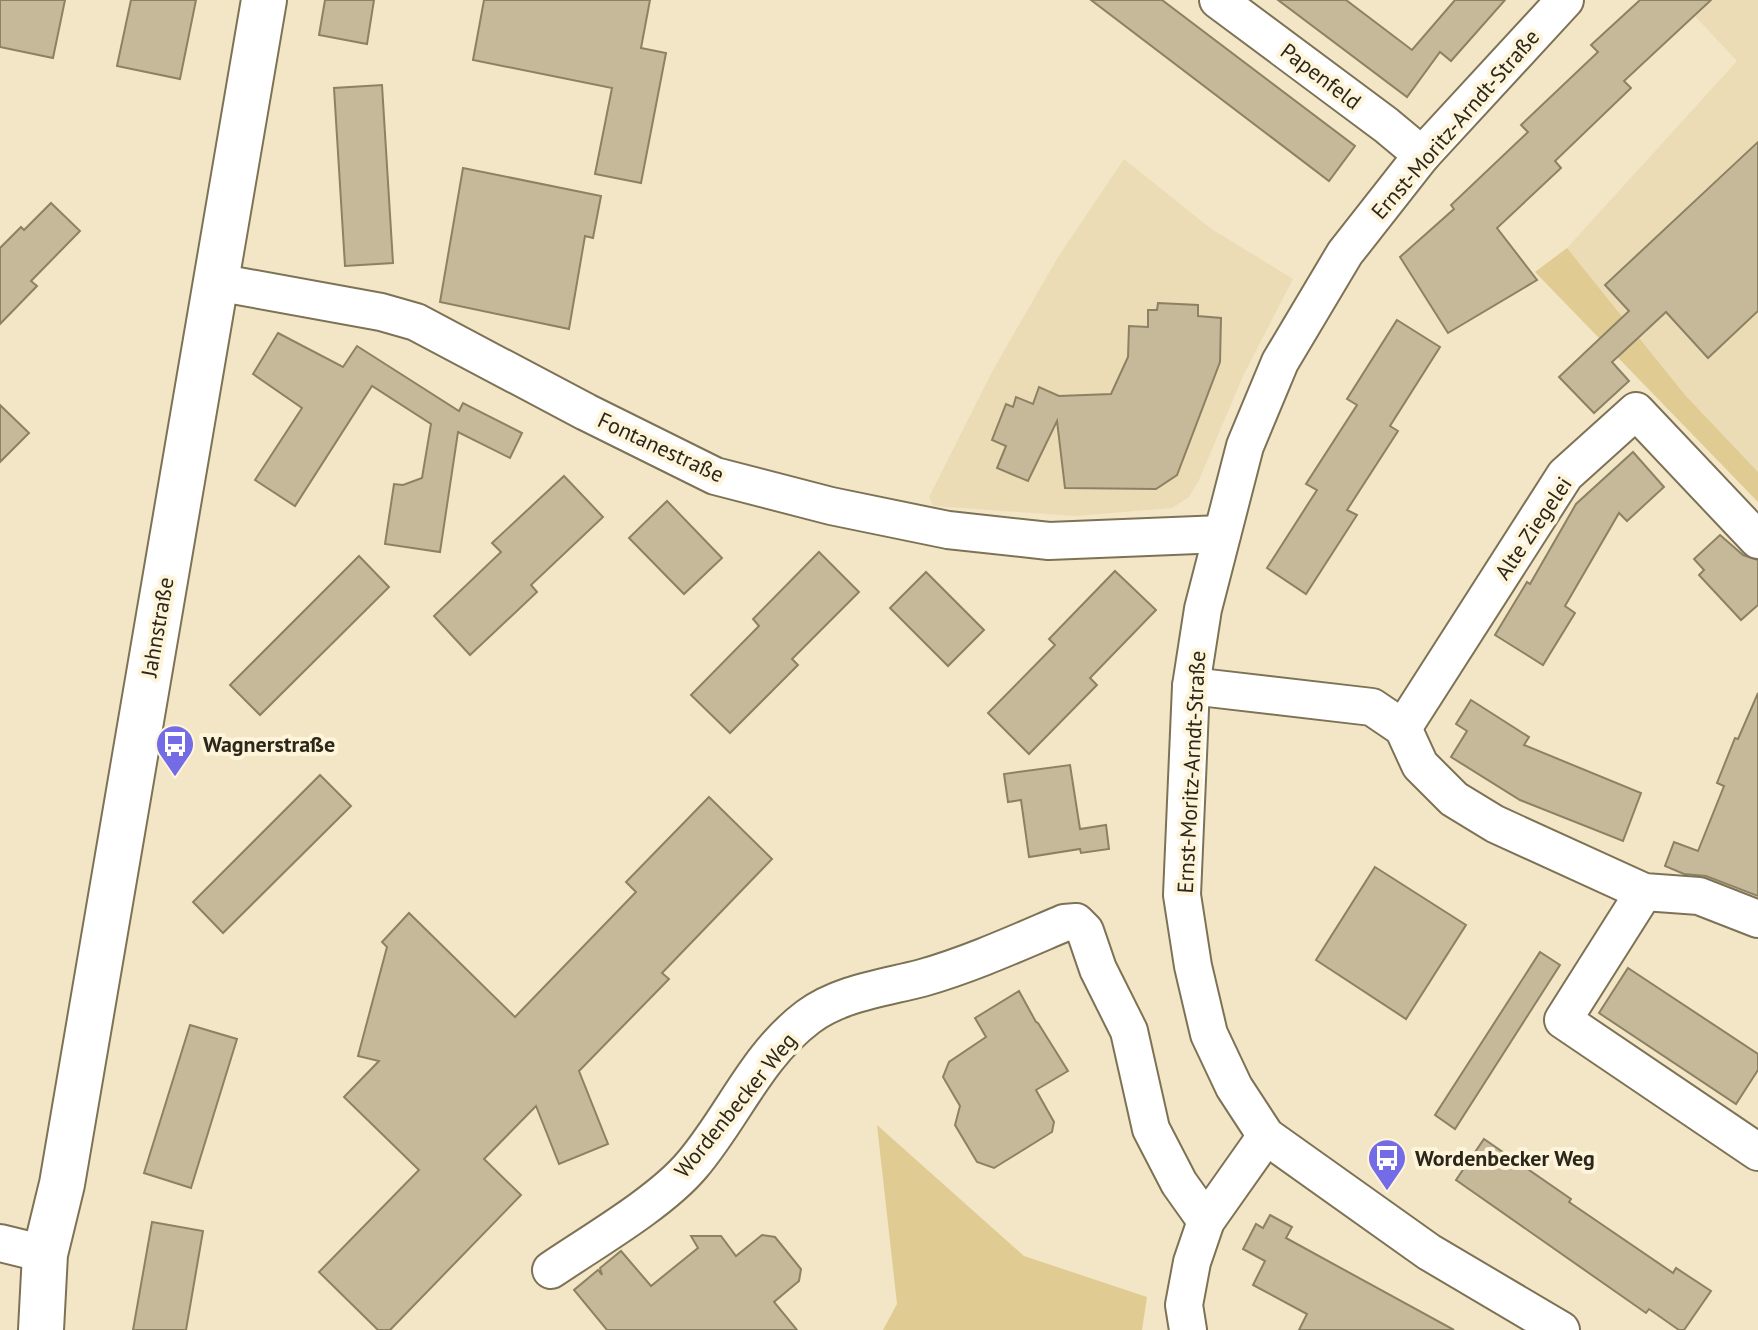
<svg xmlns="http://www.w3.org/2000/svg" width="1758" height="1330" font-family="'PT Sans',sans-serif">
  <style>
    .built { fill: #ebdcb5 }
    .green { fill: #e0cb93 }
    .building { fill: #c5b99a; stroke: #8c8163; stroke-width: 2 }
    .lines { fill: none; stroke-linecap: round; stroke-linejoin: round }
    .minor-casing { stroke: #7d7255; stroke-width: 40 }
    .tertiary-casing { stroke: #7d7255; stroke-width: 48 }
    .minor { stroke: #fff; stroke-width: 36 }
    .tertiary { stroke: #fff; stroke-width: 44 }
    .labels { text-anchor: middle; stroke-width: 8; stroke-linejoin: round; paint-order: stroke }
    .street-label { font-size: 22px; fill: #2c271b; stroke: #fef4da }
    .poi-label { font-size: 22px; font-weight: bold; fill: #2c271b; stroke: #fef4da; text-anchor: start }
  </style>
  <rect width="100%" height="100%" fill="#f3e6c6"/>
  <g class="built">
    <path d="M 1680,0 L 1758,0 L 1758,472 L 1685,395 L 1567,248 L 1737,61 Z"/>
    <path d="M 1124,159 L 1210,228 L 1293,279 L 1244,374 L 1199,480 L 1189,497 L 1172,508 L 1076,516 L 933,506 L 929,497 L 993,370 L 1058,257 Z"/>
  </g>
  <g class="green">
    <path d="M 1567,248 L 1685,395 L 1758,472 L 1758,502 L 1535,272 Z"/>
    <path d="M 877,1125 L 1024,1256 L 1147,1297 L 1142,1330 L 883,1330 L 897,1304 Z"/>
  </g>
  <g class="building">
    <path d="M 0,0 L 65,0 L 53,58 L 0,47 Z"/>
    <path d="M 131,0 L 196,0 L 180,79 L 117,66 Z"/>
    <path d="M 325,0 L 374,0 L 367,44 L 319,35 Z"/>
    <path d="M 484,0 L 650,0 L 641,48 L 666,53 L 641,183 L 595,174 L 612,88 L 473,60 Z"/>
    <path d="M 1091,0 L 1162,0 L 1355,146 L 1329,181 Z"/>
    <path d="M 1278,0 L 1346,0 L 1412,50 L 1455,0 L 1505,0 L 1451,61 L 1440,52 L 1407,97 Z"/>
    <path d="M 1640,0 L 1711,0 L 1624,81 L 1631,88 L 1555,161 L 1561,168 L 1497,228 L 1537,280 L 1448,333 L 1400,257 L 1454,209 L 1451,205 L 1528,132 L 1521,125 L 1598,52 L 1591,45 Z"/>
    <path d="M 382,85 L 393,263 L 345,266 L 334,88 Z"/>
    <path d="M 1758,142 L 1758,311 L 1708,358 L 1666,312 L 1612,362 L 1629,381 L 1594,413 L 1559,377 L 1629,311 L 1605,285 Z"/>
    <path d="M 463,168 L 601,196 L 593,238 L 585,236 L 569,329 L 440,302 Z"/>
    <path d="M 51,203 L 80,231 L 31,281 L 37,286 L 0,324 L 0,248 L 21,227 L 24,230 Z"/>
    <path d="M 1158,303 L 1198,305 L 1198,316 L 1221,318 L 1220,362 L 1177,475 L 1156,489 L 1065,488 L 1057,421 L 1028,481 L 997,468 L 1006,446 L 992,440 L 1006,404 L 1013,407 L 1016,397 L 1033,404 L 1039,387 L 1059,396 L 1111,394 L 1128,357 L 1129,326 L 1148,327 L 1148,310 L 1157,310 Z"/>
    <path d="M 1397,320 L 1440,347 L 1390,426 L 1398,431 L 1347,510 L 1357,515 L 1306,594 L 1267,568 L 1317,490 L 1306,484 L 1357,405 L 1347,399 Z"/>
    <path d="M 278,333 L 343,367 L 357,346 L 459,411 L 463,403 L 522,433 L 510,458 L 458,432 L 440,552 L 385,544 L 394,484 L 403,485 L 422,478 L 431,424 L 372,386 L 295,506 L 255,480 L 302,408 L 253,374 Z"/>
    <path d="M 0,405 L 29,433 L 0,462 Z"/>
    <path d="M 1633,452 L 1664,487 L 1627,521 L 1619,513 L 1565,606 L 1575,613 L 1543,665 L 1495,635 L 1527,582 L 1530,584 L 1576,504 Z"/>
    <path d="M 564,476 L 603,517 L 531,585 L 537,592 L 470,655 L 434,616 L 501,552 L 492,543 Z"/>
    <path d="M 667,501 L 722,558 L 684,594 L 629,538 Z"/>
    <path d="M 1720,535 L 1743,555 L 1758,560 L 1758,605 L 1741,620 L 1699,575 L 1704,570 L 1694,559 Z"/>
    <path d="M 819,552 L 859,592 L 792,659 L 798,665 L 730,733 L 691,695 L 759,626 L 753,619 Z"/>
    <path d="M 359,556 L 389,587 L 260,715 L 230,685 Z"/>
    <path d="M 1115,571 L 1156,610 L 1090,678 L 1097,685 L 1029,754 L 988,713 L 1055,645 L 1049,639 Z"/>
    <path d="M 926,572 L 984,630 L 948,666 L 890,608 Z"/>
    <path d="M 1758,693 L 1758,896 L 1706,876 L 1684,874 L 1665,866 L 1674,842 L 1698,851 L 1724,786 L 1717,783 L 1735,738 L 1738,739 Z"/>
    <path d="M 1471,700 L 1529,737 L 1524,745 L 1641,793 L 1623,841 L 1520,800 L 1451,757 L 1467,731 L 1456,724 Z"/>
    <path d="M 1070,765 L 1080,829 L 1106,825 L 1109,849 L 1081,853 L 1080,849 L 1029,857 L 1021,800 L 1008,802 L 1004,774 Z"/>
    <path d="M 320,775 L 351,806 L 223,933 L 193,902 Z"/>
    <path d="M 709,797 L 772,859 L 662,973 L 669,979 L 579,1071 L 608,1144 L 559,1164 L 536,1106 L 484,1159 L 521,1195 L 390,1330 L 378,1330 L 319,1272 L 419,1170 L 344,1097 L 379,1061 L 358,1056 L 387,947 L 382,942 L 409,913 L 515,1017 L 636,892 L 626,882 Z"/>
    <path d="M 1375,867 L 1466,925 L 1406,1019 L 1316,960 Z"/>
    <path d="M 1540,952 L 1560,965 L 1455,1129 L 1435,1115 Z"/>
    <path d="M 1628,968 L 1758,1054 L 1758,1070 L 1736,1104 L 1599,1013 Z"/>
    <path d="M 1019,991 L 1036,1022 L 1038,1023 L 1068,1071 L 1036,1090 L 1054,1122 L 1052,1132 L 994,1168 L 977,1162 L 955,1125 L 960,1106 L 943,1077 L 949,1062 L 986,1037 L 975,1018 Z"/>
    <path d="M 190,1025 L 237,1039 L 191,1188 L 144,1173 Z"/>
    <path d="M 1484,1139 L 1571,1199 L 1569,1202 L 1673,1273 L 1676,1268 L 1711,1291 L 1684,1330 L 1679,1330 L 1649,1309 L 1646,1313 L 1456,1180 Z"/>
    <path d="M 1270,1215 L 1292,1227 L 1286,1238 L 1454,1330 L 1299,1330 L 1307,1314 L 1253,1285 L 1265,1261 L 1243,1249 L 1256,1224 L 1263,1228 Z"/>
    <path d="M 152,1222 L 203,1231 L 186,1330 L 133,1330 Z"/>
    <path d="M 762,1235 L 775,1237 L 801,1269 L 799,1281 L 774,1302 L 797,1330 L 607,1330 L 574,1290 L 598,1270 L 602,1275 L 600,1268 L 621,1251 L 651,1286 L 698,1248 L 691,1236 L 721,1236 L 736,1256 Z"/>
  </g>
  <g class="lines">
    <g class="minor-casing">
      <g id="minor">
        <path d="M 1218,0 L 1386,125 L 1422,155"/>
        <path d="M 216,282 L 381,312 L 416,322 L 586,412 L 715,476 L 831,506 L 948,530 L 1049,541 L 1222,534"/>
        <path d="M 1191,686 L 1372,707 L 1403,728 L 1420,765 L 1454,799 L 1495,824 L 1644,892 L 1699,896 L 1758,919"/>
        <path d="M 1403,728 L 1565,475 L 1636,411 L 1758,540"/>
        <path d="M 1644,892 L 1563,1020 L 1758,1152"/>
        <path d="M 0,1243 L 45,1254"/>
        <path d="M 551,1270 C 592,1242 660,1203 692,1165 C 733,1117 756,1056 808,1017 C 840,993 884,988 922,978 C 971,964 1017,943 1064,923 L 1076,922 L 1085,931 L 1098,969 L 1129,1031 L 1151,1129 L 1179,1183 L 1206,1221"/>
        <path d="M 1188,1330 L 1184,1305 L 1192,1262 L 1206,1221 L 1266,1136"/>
        <path d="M 1561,1330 L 1429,1252 L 1266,1136 L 1234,1087 L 1209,1034 L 1193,966 L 1182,895 L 1191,686 L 1203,609 L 1245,446 L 1280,362 L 1345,253 L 1422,155 L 1565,0"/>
      </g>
    </g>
    <g class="tertiary-casing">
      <path id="tertiary" d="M 41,1330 L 45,1254 L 62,1184 L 264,0"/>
    </g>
    <use href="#minor" class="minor"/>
    <use href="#tertiary" class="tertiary"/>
  </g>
  <defs>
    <g id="bus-pin" transform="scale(2)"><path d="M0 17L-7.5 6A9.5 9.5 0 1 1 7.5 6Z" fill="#746be6" stroke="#fef4da"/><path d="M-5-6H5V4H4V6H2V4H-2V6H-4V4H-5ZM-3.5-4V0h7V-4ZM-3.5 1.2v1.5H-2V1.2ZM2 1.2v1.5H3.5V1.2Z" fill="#fff"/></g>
  </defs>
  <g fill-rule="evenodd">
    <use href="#bus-pin" x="175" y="744"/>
    <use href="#bus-pin" x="1387" y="1158"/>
  </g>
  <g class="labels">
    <g class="street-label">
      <text transform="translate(1321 76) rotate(37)" y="8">Papenfeld</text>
      <text transform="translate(1455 124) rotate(-49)" y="8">Ernst-Moritz-Arndt-Straße</text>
      <text transform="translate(661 447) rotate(25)" y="8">Fontanestraße</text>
      <text transform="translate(1533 528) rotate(-56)" y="8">Alte Ziegelei</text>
      <text transform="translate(157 627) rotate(-80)" y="8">Jahnstraße</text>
      <text transform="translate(1191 772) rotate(-87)" y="8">Ernst-Moritz-Arndt-Straße</text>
      <text transform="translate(735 1105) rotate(-51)" y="8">Wordenbecker Weg</text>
    </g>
    <g class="poi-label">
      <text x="203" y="752">Wagnerstraße</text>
      <text x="1415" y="1166">Wordenbecker Weg</text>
    </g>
  </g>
</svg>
